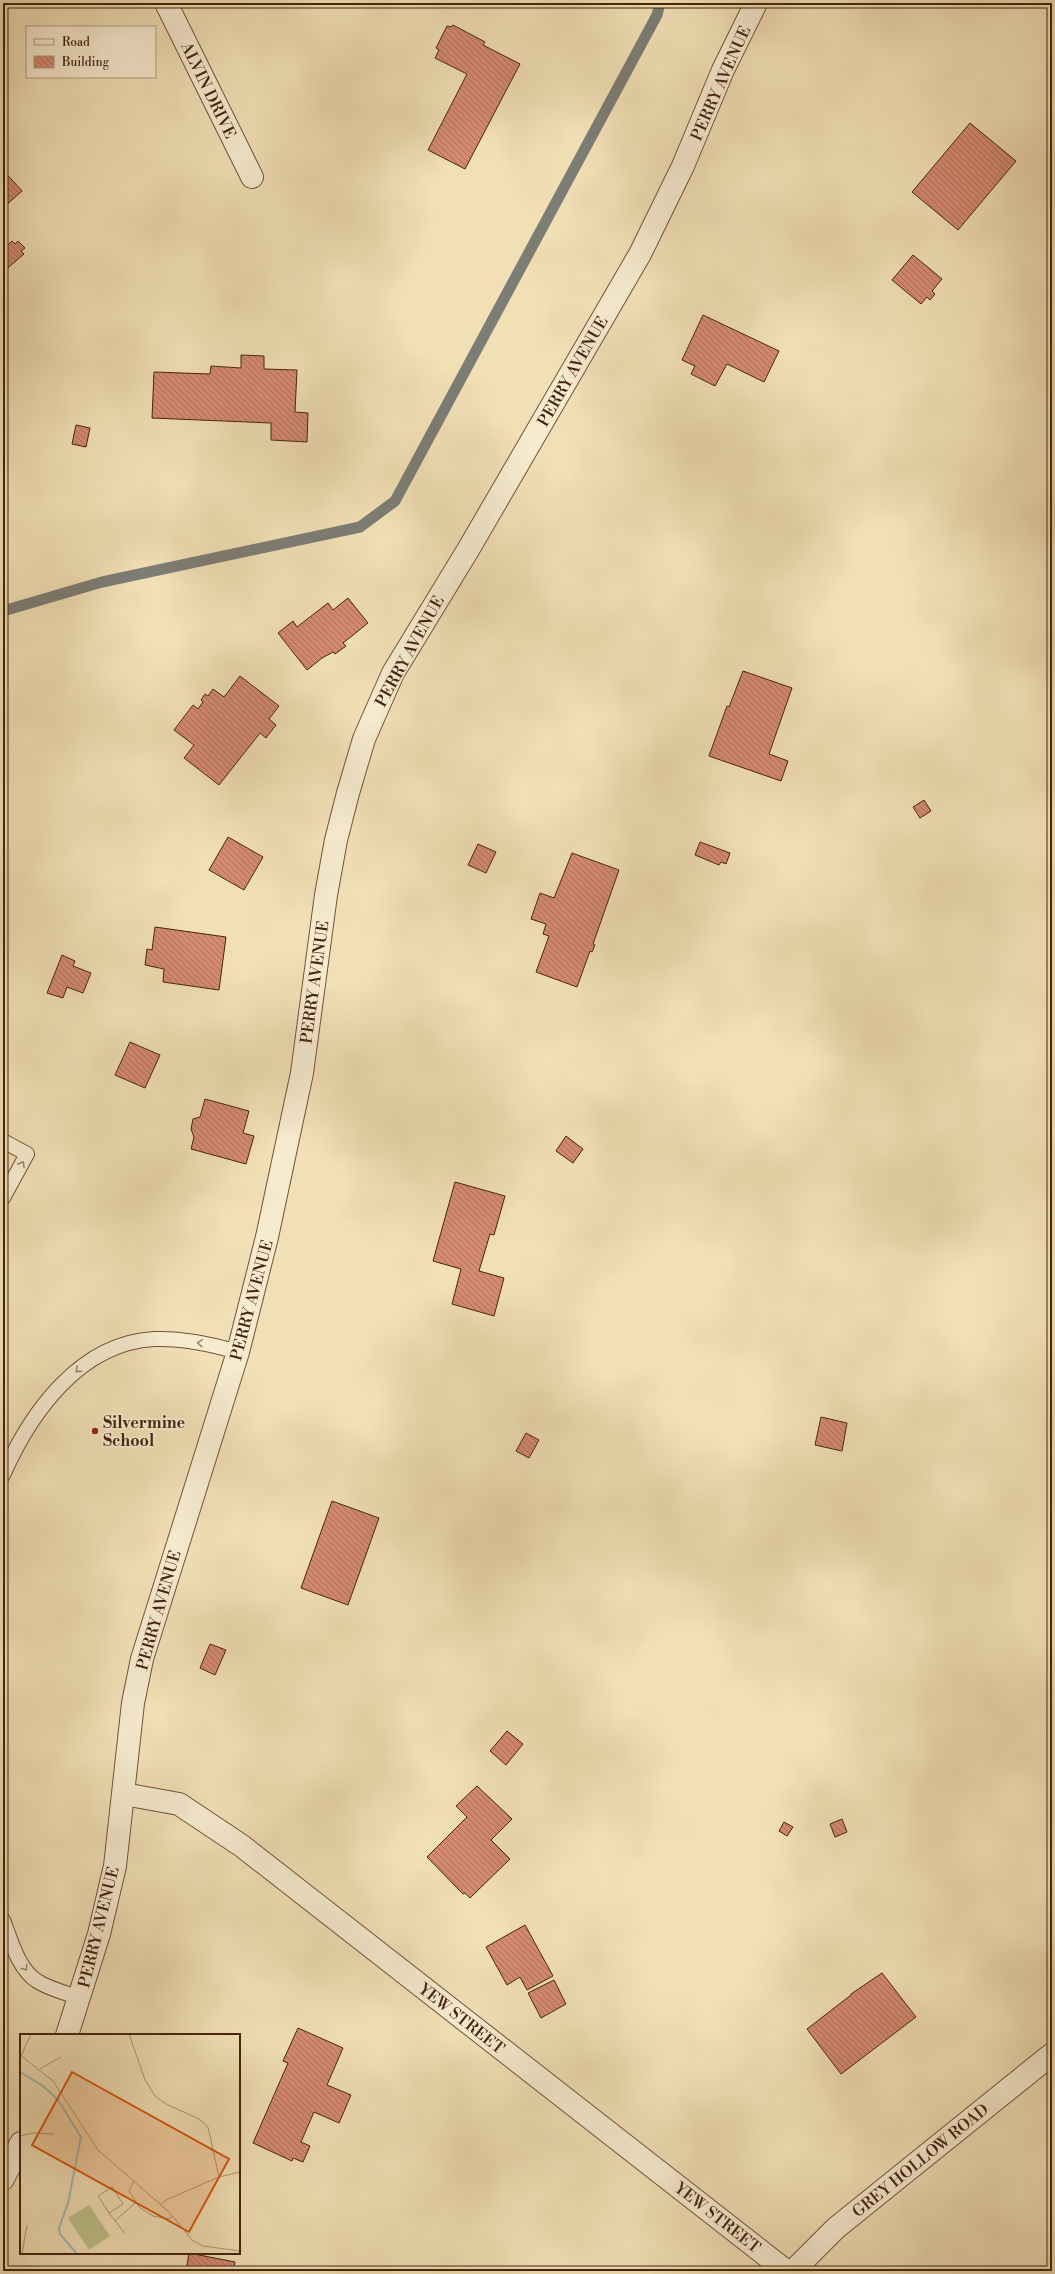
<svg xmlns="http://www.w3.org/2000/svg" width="1055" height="2274" font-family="'Libre Bodoni',serif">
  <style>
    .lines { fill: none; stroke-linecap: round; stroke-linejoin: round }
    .stream { stroke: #7c7d75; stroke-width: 11 }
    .building { fill: url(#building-back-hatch); stroke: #452410 }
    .service-casing { stroke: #705339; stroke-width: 16 }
    .minor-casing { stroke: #705339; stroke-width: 24 }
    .service { stroke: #f6eacf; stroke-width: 14 }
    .minor { stroke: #f6eacf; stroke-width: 22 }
    .oneway { stroke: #9e8770 }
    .poi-dot { fill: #8f2418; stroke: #f6eacf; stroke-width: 1.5 }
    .labels { text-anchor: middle; stroke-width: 3.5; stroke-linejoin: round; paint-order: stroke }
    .street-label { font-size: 16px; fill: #452410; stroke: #f6eacf }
    .poi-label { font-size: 16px; font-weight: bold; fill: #452410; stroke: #f6eacf; text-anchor: start }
    .inset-river { fill: none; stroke: #a1b9b9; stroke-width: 2 }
    .inset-road { fill: none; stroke: #ac9473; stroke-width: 1 }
    .view { fill: #d8540c; fill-opacity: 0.15; stroke: #d8540c; stroke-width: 2 }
    .inset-edge { fill: none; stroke: #452410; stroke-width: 2 }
  </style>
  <defs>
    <pattern id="building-back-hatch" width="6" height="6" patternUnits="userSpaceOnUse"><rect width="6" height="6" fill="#d58a73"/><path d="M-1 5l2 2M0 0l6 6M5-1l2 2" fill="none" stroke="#af715d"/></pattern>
  </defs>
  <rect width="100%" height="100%" fill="#f1dfb5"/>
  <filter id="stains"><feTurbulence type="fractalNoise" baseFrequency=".005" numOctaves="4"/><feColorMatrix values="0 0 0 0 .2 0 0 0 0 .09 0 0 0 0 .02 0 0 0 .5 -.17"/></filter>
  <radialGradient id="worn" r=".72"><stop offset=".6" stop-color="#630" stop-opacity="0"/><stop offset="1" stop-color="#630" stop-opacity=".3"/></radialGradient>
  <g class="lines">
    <path class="stream" d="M 3,611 L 102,582 L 360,527 L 395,501 L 657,15 L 660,3"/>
  </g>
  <g class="building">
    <path d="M 453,25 L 485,42 L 483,45 L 520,64 L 465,169 L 428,150 L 467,74 L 435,58 L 439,50 L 436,48 L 447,26 L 451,27 Z"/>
    <path d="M 970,123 L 1016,161 L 958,230 L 912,192 Z"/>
    <path d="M 3,170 L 22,191 L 3,208 Z"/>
    <path d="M 12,241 L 15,244 L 18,241 L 25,248 L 21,251 L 24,254 L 3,272 L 3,249 Z"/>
    <path d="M 913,255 L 942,279 L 932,291 L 935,294 L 930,300 L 927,297 L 921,304 L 892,280 Z"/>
    <path d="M 703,315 L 779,351 L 764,382 L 727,364 L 715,386 L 691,374 L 695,366 L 682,360 Z"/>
    <path d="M 241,355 L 264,356 L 264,369 L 297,370 L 295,412 L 308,413 L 307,442 L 271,440 L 271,423 L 152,418 L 154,372 L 210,374 L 211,366 L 241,368 Z"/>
    <path d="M 76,425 L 90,428 L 86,447 L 72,444 Z"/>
    <path d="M 348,598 L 368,623 L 343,643 L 346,646 L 335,654 L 333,652 L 322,658 L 307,670 L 278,633 L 293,621 L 297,627 L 328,603 L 333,610 Z"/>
    <path d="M 743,671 L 792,688 L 769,754 L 788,761 L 781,781 L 709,756 L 727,706 L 729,707 Z"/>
    <path d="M 240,676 L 279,706 L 269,719 L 276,725 L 266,738 L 260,733 L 219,785 L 184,758 L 194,745 L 174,730 L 193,705 L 198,709 L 203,702 L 201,700 L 205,694 L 208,696 L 213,689 L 224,697 Z"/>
    <path d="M 924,800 L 931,811 L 920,818 L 913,807 Z"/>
    <path d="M 228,837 L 263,857 L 244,890 L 209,870 Z"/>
    <path d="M 700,842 L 730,853 L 726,864 L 721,862 L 719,865 L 695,855 Z"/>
    <path d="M 478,844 L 496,852 L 486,873 L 468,865 Z"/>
    <path d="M 572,853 L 619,870 L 593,944 L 595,945 L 592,952 L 590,951 L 577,987 L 536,972 L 549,936 L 543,934 L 546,924 L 531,919 L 540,893 L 554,898 Z"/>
    <path d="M 155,927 L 226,937 L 219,990 L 163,982 L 164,969 L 145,965 L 147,949 L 152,950 Z"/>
    <path d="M 62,955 L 75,961 L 73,966 L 91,973 L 83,993 L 67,987 L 63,998 L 47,993 Z"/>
    <path d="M 130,1042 L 160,1055 L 145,1088 L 115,1075 Z"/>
    <path d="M 205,1099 L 249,1111 L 243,1133 L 254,1136 L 246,1164 L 191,1149 L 194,1137 L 191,1129 L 193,1119 L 200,1117 Z"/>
    <path d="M 566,1136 L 583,1149 L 573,1163 L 556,1151 Z"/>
    <path d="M 455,1182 L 505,1196 L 494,1235 L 490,1234 L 479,1271 L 504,1278 L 494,1316 L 452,1304 L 461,1269 L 433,1261 Z"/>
    <path d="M 821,1417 L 847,1423 L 842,1451 L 815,1445 Z"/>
    <path d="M 526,1433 L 539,1440 L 529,1458 L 516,1451 Z"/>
    <path d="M 332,1501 L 379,1518 L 348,1605 L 301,1588 Z"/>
    <path d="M 210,1644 L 226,1650 L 215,1675 L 200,1668 Z"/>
    <path d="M 507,1731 L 523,1744 L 506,1765 L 490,1751 Z"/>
    <path d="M 477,1786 L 512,1819 L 491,1840 L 510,1859 L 470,1898 L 465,1893 L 463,1894 L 427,1857 L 467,1817 L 456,1806 Z"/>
    <path d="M 842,1819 L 847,1832 L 835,1837 L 830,1824 Z"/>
    <path d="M 784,1822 L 793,1827 L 787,1836 L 779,1831 Z"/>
    <path d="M 525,1925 L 553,1976 L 527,1990 L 520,1977 L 507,1985 L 486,1947 Z"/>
    <path d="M 882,1973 L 916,2017 L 841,2074 L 807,2029 L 851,1995 L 851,1994 Z"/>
    <path d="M 554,1980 L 566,2004 L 541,2018 L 528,1993 Z"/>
    <path d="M 298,2028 L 343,2048 L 327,2085 L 351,2095 L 339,2123 L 314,2112 L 301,2142 L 310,2146 L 303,2162 L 293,2158 L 292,2161 L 253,2143 L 288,2063 L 283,2061 Z"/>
    <path d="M 189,2253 L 235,2262 L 233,2271 L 186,2271 Z"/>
  </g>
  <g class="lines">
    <g class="service-casing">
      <g id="service">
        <path d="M 3,1141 L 27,1154 L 3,1198"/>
        <path d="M 3,1475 C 30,1414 79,1343 154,1339 C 182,1338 211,1344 238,1352"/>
        <path d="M 3,1920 C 11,1940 18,1969 37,1981 C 49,1989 67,1993 80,1998"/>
      </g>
    </g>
    <g class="minor-casing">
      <g id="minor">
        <path d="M 166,3 L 252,177"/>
        <path d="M 124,1794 L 179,1804 L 242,1846 L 786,2271"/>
        <path d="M 67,2035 L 99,1934 L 115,1866 L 133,1703 L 142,1659 L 238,1352 L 267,1237 L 302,1073 L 326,895 L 336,840 L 348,793 L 364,739 L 393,673 L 468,550 L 640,254 L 683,166 L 723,70 L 756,3"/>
        <path d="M 3,2179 L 21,2143"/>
        <path d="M 793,2271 L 836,2228 L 1052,2054"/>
      </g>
    </g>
    <use href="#service" class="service"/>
    <use href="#minor" class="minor"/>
  </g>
  <defs><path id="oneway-chevron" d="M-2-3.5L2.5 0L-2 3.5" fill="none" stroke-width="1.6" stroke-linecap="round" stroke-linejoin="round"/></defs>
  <g class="oneway">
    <use href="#oneway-chevron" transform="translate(22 1164) rotate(-61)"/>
    <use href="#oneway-chevron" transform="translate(200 1343) rotate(-175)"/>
    <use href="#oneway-chevron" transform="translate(78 1370) rotate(138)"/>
    <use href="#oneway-chevron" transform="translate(25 1968) rotate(57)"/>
  </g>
  <circle class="poi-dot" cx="95" cy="1431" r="4"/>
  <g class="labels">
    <g class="street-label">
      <text transform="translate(720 83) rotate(-66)" y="6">PERRY AVENUE</text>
      <text transform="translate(209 90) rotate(64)" y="6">ALVIN DRIVE</text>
      <text transform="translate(572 371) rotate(-60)" y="6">PERRY AVENUE</text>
      <text transform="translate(409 651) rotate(-61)" y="6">PERRY AVENUE</text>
      <text transform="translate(314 982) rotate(-82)" y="6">PERRY AVENUE</text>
      <text transform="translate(251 1300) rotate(-75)" y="6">PERRY AVENUE</text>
      <text transform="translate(158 1610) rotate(-74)" y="6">PERRY AVENUE</text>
      <text transform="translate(98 1927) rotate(-76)" y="6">PERRY AVENUE</text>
      <text transform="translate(462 2018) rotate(38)" y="6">YEW STREET</text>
      <text transform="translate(920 2160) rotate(-39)" y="6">GREY HOLLOW ROAD</text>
      <text transform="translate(718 2217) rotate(38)" y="6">YEW STREET</text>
    </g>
    <g class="poi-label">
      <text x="103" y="1428">Silvermine<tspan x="103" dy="18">School</tspan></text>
    </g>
  </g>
  <g transform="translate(20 2034)">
    <rect width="220" height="220" fill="#f1dfb5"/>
    <path d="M 69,171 L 90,202 L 69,216 L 48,184 Z" fill="#bec18b"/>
    <path class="inset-river" d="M 0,38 L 23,52 L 38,66 L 61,103 L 48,169 L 39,194 L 40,200 L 57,220"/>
    <path class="inset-road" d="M 109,0 L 125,46 L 135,62 L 146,70 L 179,85 L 188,93 L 199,143M 0,21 L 33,47 L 78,116 L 149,178 L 172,206 L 183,212 L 220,217M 1,22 L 11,0M 20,35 L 41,23M 0,102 L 13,99 L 34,100M 114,146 L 109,157 L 119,173 L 133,182 L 149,185 L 153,182M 140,171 L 148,165 L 199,143 L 220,138M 89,179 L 103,170 L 92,153 L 78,162 L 89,179 L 95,187 L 115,169M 95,187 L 105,199M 2,220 L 7,191"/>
    <path class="view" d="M 52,38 L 209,125 L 169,198 L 12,111 Z"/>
    <rect width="220" height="220" class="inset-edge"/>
  </g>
  <rect width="1055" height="2274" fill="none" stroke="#f1dfb5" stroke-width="16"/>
  <rect x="4" y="4" width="1047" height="2266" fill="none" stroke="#452410" stroke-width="2"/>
  <rect x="8" y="8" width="1039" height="2258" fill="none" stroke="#452410"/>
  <rect x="26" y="26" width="130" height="52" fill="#f6eacf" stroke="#af9b83"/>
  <rect x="34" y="39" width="20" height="6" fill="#f6eacf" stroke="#af9b83"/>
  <text x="62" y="46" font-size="12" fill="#452410">Road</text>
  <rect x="34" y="56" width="20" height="12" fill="url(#building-back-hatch)" stroke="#af9b83"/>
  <text x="62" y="66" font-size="12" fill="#452410">Building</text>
  <rect width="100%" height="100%" filter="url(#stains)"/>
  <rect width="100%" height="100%" fill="url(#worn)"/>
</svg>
